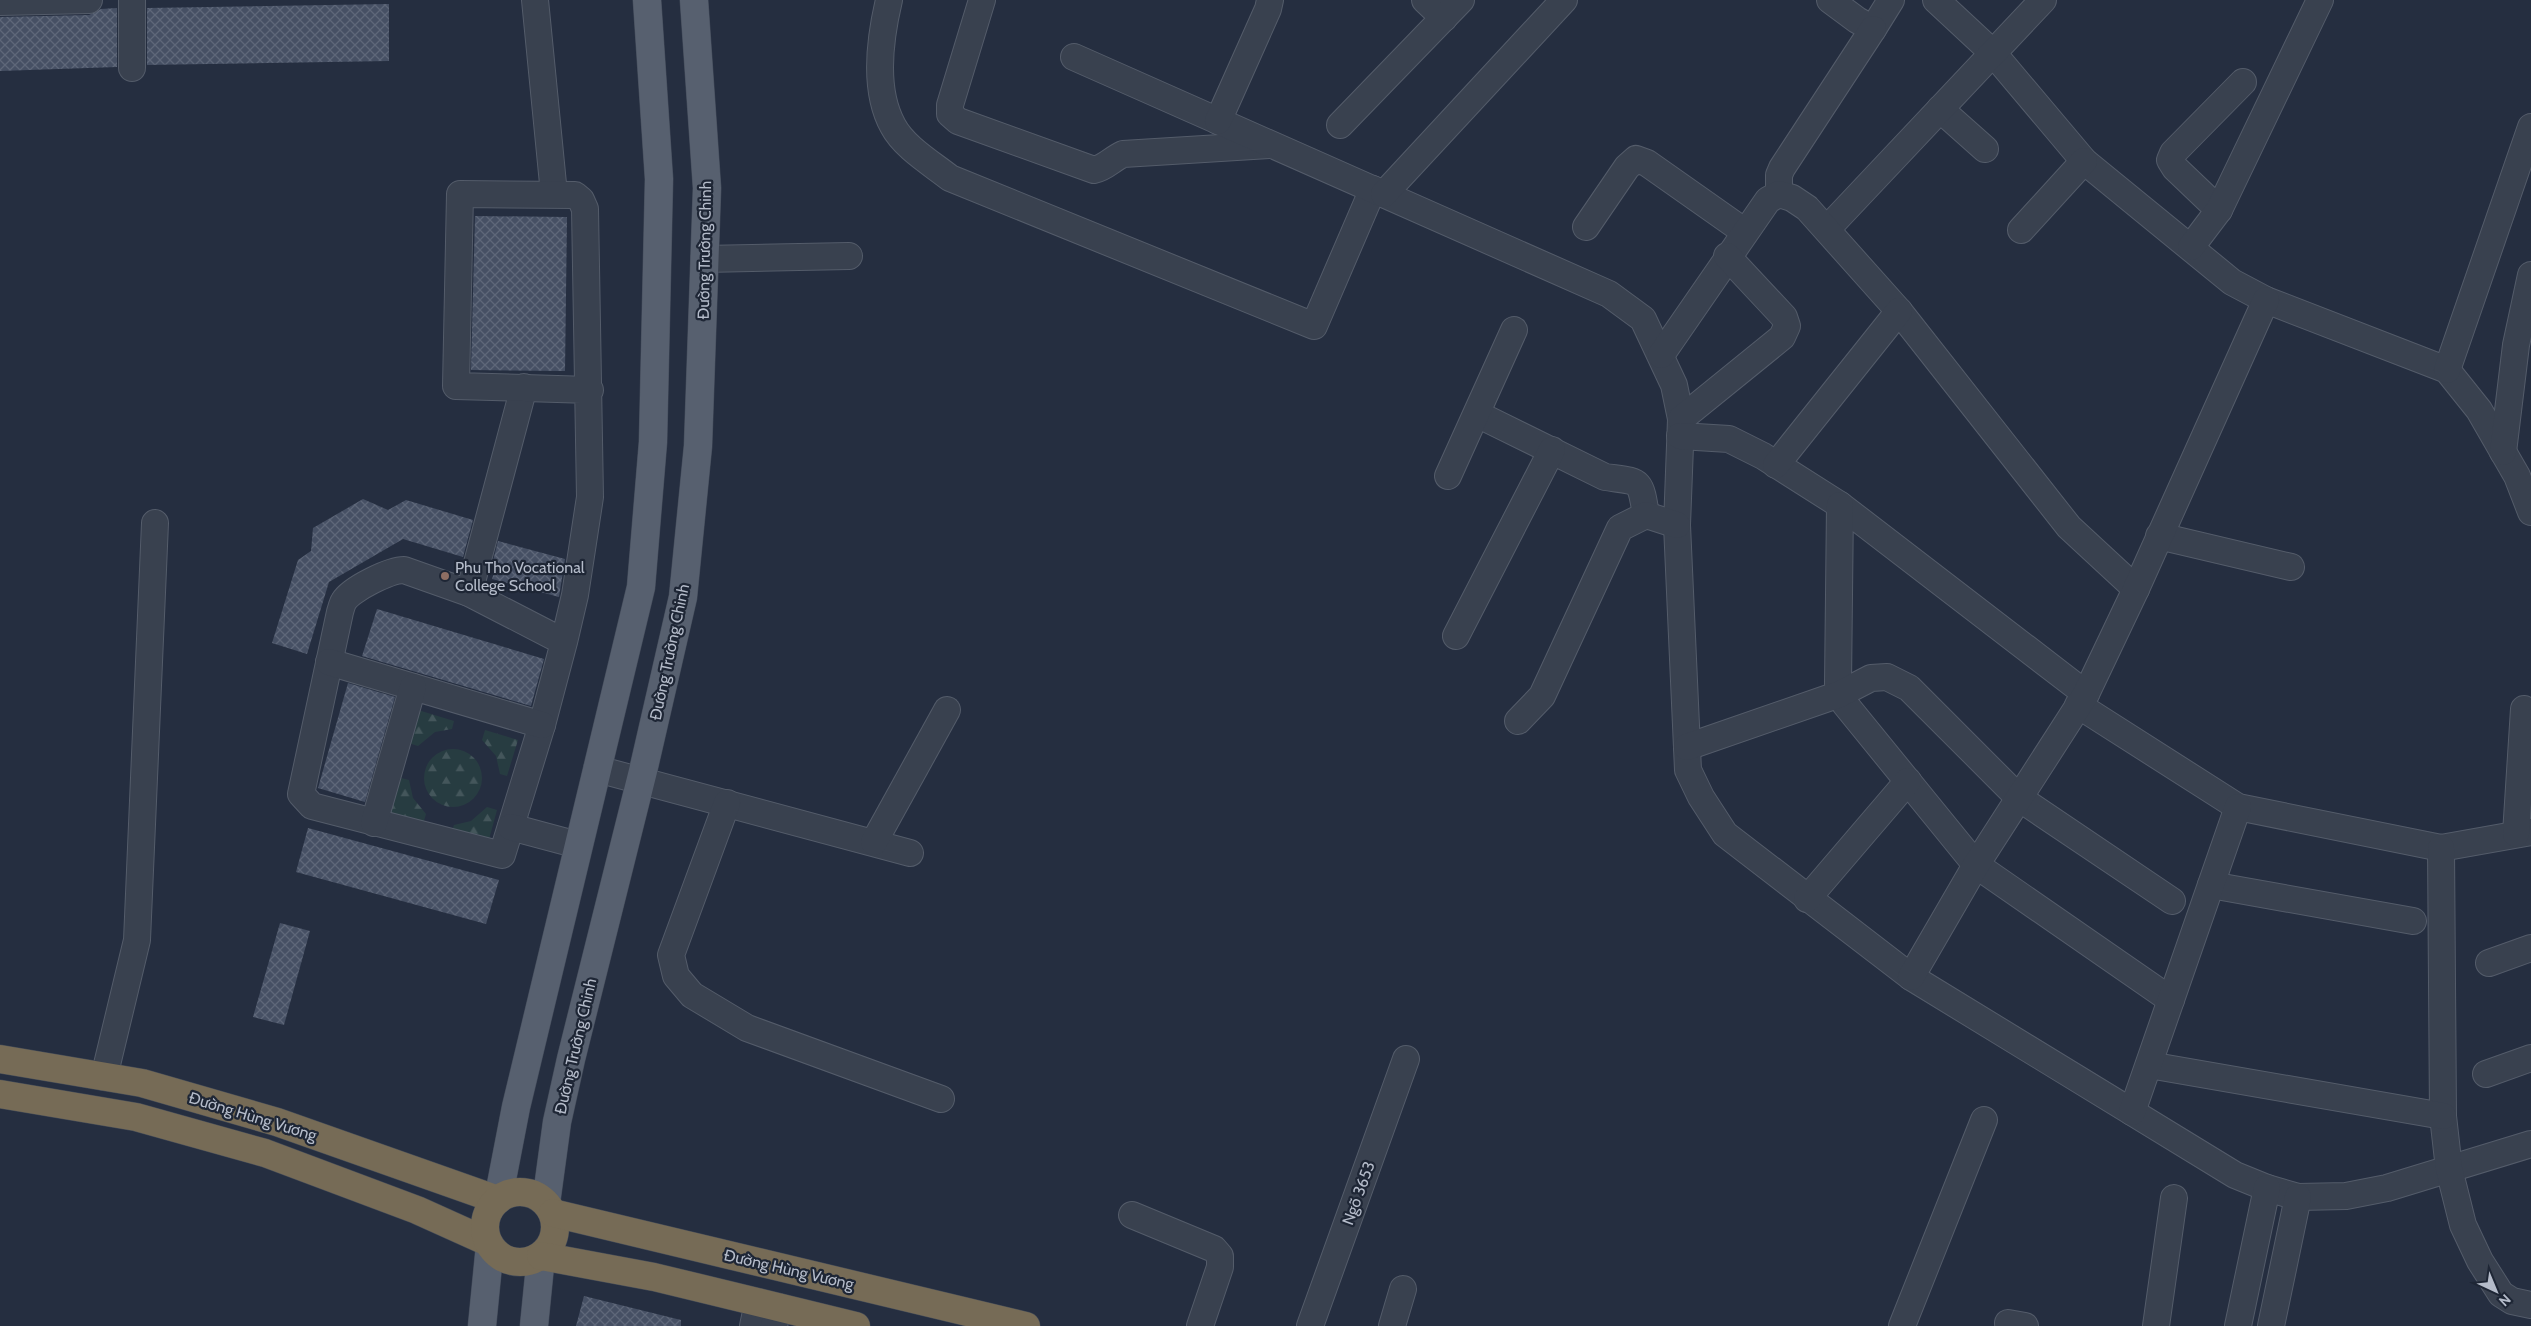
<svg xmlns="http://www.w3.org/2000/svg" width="2531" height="1326" font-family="Cabin,sans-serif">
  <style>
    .forest { fill: url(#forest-firs) }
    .building { fill: url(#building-cross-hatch) }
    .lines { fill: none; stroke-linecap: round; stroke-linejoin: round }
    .minor-casing { stroke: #545c6a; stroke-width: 28 }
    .major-casing { stroke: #424a59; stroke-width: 29 }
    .highway-casing { stroke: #414957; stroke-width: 29 }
    .minor { stroke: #39414f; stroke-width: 26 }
    .major { stroke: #57606f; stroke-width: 28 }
    .highway { stroke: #766b56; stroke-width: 28 }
    .education-dot { fill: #8d6e63; stroke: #1e2635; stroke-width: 2 }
    .labels { text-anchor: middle; stroke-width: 4.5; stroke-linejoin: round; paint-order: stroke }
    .street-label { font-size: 16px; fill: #b5bcca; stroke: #1e2635 }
    .poi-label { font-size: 16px; fill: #b5bcca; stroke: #1e2635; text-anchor: start }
  </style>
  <defs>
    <pattern id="forest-firs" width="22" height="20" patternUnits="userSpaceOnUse" patternTransform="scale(1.25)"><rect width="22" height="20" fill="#273c41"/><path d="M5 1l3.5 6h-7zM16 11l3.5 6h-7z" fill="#44565b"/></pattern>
    <pattern id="building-cross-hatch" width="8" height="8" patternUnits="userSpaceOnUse" patternTransform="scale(1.25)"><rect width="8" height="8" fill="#465064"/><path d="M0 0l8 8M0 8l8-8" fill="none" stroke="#5e6779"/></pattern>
  </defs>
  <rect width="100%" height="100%" fill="#252e40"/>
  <g class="forest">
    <path d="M 418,710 L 454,721 L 452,729 L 435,732 L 418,746 L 408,743 Z"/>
    <path d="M 485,730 L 518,740 L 507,776 L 500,774 L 496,756 L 482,740 Z"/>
    <circle cx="453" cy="778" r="29"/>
    <path d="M 401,778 L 409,780 L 413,798 L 426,814 L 423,824 L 390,814 Z"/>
    <path d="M 487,807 L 497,810 L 488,843 L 451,833 L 454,825 L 471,821 Z"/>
  </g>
  <g class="building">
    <path d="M 389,4 L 389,61 L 147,65 L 147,8 Z"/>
    <path d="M 117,8 L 117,67 L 0,71 L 0,17 L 89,15 L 101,9 Z"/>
    <path d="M 475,216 L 567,217 L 565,371 L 471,370 Z"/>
    <path d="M 363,499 L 388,510 L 406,500 L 473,520 L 463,557 L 403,539 L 329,582 L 307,654 L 272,643 L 298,560 L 311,551 L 313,528 Z"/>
    <path d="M 498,541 L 565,559 L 559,597 L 492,579 L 496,566 L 492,565 Z"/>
    <path d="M 377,609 L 544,659 L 531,706 L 362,656 Z"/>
    <path d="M 348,683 L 395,697 L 365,802 L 318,788 Z"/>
    <path d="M 308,828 L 499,880 L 486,924 L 296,872 Z"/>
    <path d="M 280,923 L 310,931 L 284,1025 L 253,1017 Z"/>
    <path d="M 584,1296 L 681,1320 L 681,1326 L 576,1326 Z"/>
  </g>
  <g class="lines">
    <g class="minor-casing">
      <g id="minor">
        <path d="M 132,0 L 132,68"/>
        <path d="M 535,0 L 554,194"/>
        <path d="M 889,0 C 880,38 873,90 893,126 C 904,147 931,163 950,178 L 1314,326 L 1373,189"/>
        <path d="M 982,0 L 950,105 L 950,114 L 958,121 L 1094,170 C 1105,168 1112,159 1123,154 L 1269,145"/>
        <path d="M 1425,0 L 1444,18"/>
        <path d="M 1830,0 L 1857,20 L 1873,29 L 1891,0"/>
        <path d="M 1936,0 L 1993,53 L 2084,161 L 2232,282 L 2266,300 L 2447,370 L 2479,410 L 2517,476 L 2531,512"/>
        <path d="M 0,2 L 89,0"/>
        <path d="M 1074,57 L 1609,294 L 1643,319 L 1674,385 L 1681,419 L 1677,525 L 1688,770 L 1701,797 L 1725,834 L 1911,977 L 2235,1175 L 2267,1188 L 2298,1197 L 2346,1196 L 2387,1188 L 2531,1144"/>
        <path d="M 1940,109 L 1985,149"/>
        <path d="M 1218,121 L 1268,9 L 1270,0"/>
        <path d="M 1340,125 L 1461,0"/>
        <path d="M 1384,194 L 1564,0"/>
        <path d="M 1779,194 L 1779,175 L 1782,168 L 1873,29"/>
        <path d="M 2219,210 L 2175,168 L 2170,160 L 2173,153 L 2243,82"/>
        <path d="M 1586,227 L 1627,167 L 1636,159 L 1647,163 L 1745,232"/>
        <path d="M 1827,229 L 2043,0"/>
        <path d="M 2021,230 L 2084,161"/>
        <path d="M 2191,247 L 2219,210 L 2320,0"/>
        <path d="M 704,259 L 849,256"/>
        <path d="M 1661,355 L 1768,200 L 1779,194 L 1792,198 L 1807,208 L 1899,311 L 2069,527 L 2136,589"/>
        <path d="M 2447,370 L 2531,127"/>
        <path d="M 1477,414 L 1605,477 C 1641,482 1640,478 1646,515"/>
        <path d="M 1681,419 L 1782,337 L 1787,326 L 1784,317 L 1727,256"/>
        <path d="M 1680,436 L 1729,439 L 1763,456 L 1840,505 L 2086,694"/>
        <path d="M 2503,452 L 2516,345 L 2531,275"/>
        <path d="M 1776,465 L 1899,311"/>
        <path d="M 1448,476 L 1514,330"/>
        <path d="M 1840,505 L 1838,684 L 1845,704 L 1976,865 L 2171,1000"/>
        <path d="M 2159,536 L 2291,567"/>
        <path d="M 469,593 L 524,387"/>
        <path d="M 1456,636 L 1552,450"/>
        <path d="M 564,642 L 469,593 L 404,570 C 390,570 351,589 344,601 C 342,604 341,609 340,612 L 301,794 L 312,806 L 502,855 L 542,725 L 564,642 L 575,595 L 590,497 L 585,209 L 581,200 L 575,195 L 460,194 L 456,386 L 590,390"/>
        <path d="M 329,662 L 542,725"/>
        <path d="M 2078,705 L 2238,807 L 2441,848 L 2531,832"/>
        <path d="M 1518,721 L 1542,696 L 1620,528 L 1646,515 L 1677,525"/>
        <path d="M 1687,747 L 1840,694 L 1871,678 L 1887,677 L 1909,688 L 2019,798 L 2172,901"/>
        <path d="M 597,769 L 910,853"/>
        <path d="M 727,803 L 671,955 L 676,976 L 692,995 L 747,1028 L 941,1099"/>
        <path d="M 374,823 L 413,687"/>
        <path d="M 511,827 L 578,845"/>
        <path d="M 2516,834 L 2524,709"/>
        <path d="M 874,842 L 947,710"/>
        <path d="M 2441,848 L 2443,1116 L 2449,1169 L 2463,1225 L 2480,1261 L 2501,1294 L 2512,1301 L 2531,1305"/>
        <path d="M 2211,885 L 2413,921"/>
        <path d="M 1807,899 L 1908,781"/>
        <path d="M 2489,963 L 2531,948"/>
        <path d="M 1911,977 L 1976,865 L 2086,694 L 2136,589 L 2266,300"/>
        <path d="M 2149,1065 L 2443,1116"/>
        <path d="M 2486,1074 L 2531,1058"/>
        <path d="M 104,1077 L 137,940 L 155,523"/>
        <path d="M 2132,1112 L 2238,807"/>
        <path d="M 1132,1215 L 1214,1249 L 1220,1256 L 1220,1267 L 1200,1326"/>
        <path d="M 2008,1323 L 2025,1326"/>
        <path d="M 753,1326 L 758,1302"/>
        <path d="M 774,1326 L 778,1307"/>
        <path d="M 1310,1326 L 1406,1059"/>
        <path d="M 1392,1326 L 1403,1289"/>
        <path d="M 1902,1326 L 1984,1120"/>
        <path d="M 2156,1326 L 2174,1198"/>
        <path d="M 2238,1326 L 2267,1188"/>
        <path d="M 2271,1326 L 2298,1197"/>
      </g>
    </g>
    <g class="major-casing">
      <g id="major">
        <path d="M 498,1200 L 516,1107 L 641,587 L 653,442 L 659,179 L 647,0"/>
        <path d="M 546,1203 L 557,1122 L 571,1059 L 643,771 L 683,597 L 698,446 L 707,188 L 694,0"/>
        <path d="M 482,1326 L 490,1245"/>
        <path d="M 534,1326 L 541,1256"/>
      </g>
    </g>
    <g class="highway-casing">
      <g id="highway">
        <path d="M 0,1059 L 142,1083 L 277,1122 L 498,1200"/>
        <path d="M 0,1094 L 136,1117 L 265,1153 L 417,1210 L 488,1242"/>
        <circle cx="520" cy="1227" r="35"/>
        <path d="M 553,1213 L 1026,1326"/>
        <path d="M 541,1256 L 654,1277 L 856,1326"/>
      </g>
    </g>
    <use href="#minor" class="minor"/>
    <use href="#major" class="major"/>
    <use href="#highway" class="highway"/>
  </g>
  <circle class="education-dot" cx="445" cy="576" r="5"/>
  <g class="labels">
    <g class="street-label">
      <text transform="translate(704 250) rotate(-89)" y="6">Đường Trường Chinh</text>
      <text transform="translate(669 652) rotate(-78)" y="6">Đường Trường Chinh</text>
      <text transform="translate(575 1046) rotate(-77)" y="6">Đường Trường Chinh</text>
      <text transform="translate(253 1116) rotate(17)" y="6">Đường Hùng Vương</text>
      <text transform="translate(1358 1193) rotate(-70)" y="6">Ngõ 3653</text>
      <text transform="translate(789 1269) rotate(13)" y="6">Đường Hùng Vương</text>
    </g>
    <g class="poi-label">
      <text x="455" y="573">Phu Tho Vocational<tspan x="455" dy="18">College School</tspan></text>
    </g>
  </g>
  <g transform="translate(2496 1291) rotate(136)" stroke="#1e2635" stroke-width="4" paint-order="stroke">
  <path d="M0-4L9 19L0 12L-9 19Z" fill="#b5bcca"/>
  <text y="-8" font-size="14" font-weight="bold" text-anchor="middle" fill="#b5bcca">N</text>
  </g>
</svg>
